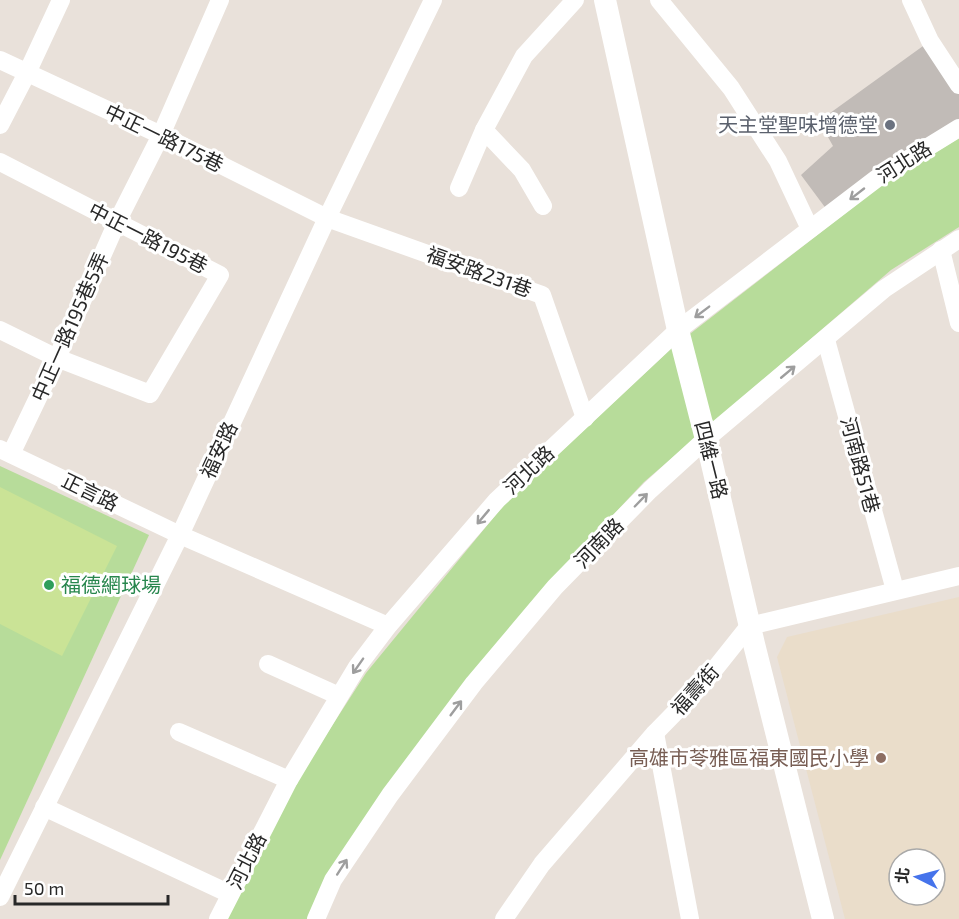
<svg xmlns="http://www.w3.org/2000/svg" width="959" height="919" font-family="'Exo 2','Noto Sans TC',sans-serif">
  <style>
    .education { fill: #eaddca; fill-rule: evenodd }
    .green { fill: #b7dc9a }
    .pitch { fill: #cae396 }
    .building { fill: #c1bbb7 }
    .lines { fill: none; stroke-linecap: round; stroke-linejoin: round }
    .minor { stroke: #fff; stroke-width: 18 }
    .tertiary { stroke: #fff; stroke-width: 22 }
    .oneway { stroke: #9e9e9e }
    .worship-dot { fill: #6b7280; stroke: #fff; stroke-width: 2 }
    .leisure-dot { fill: #2e9e5b; stroke: #fff; stroke-width: 2 }
    .education-dot { fill: #8d6e63; stroke: #fff; stroke-width: 2 }
    .labels { text-anchor: middle; stroke-width: 6; stroke-linejoin: round; paint-order: stroke }
    .worship-label { font-size: 20px; fill: #5b616d; stroke: #fff; text-anchor: end }
    .street-label { font-size: 20px; fill: #282828; stroke: #fff }
    .leisure-label { font-size: 20px; fill: #27864d; stroke: #fff; text-anchor: start }
    .education-label { font-size: 20px; fill: #785e54; stroke: #fff; text-anchor: end }
  </style>
  <rect width="100%" height="100%" fill="#e9e1da"/>
  <path class="education" d="M 959,597 L 959,919 L 845,919 L 777,657 L 787,637 ZM 899,859 L 935,859 L 935,895 L 899,895 Z"/>
  <g class="green">
    <path d="M 959,138 L 959,227 L 891,270 L 644,482 L 551,581 L 325,879 L 307,919 L 220,919 L 299,777 L 366,673 L 503,506 L 673,347 L 878,188 Z"/>
    <path d="M 0,466 L 149,535 L 0,860 Z"/>
  </g>
  <path class="pitch" d="M 0,487 L 117,546 L 62,656 L 0,624 Z"/>
  <path class="building" d="M 930,41 L 959,85 L 959,129 L 830,214 L 801,175 L 833,146 L 819,121 Z"/>
  <g class="lines">
    <g class="minor">
      <path d="M 659,0 L 731,88 L 778,161 L 810,229"/>
      <path d="M 911,0 L 930,41 L 959,85"/>
      <path d="M 0,60 L 161,135 L 327,218 L 542,295 L 585,418"/>
      <path d="M 0,125 L 27,73 L 61,0"/>
      <path d="M 484,130 L 522,170 L 543,206"/>
      <path d="M 0,162 L 220,275 L 150,394 L 57,358 L 0,330"/>
      <path d="M 459,188 L 484,130 L 524,56 L 575,0"/>
      <path d="M 941,250 L 959,323"/>
      <path d="M 826,340 L 895,590"/>
      <path d="M 0,449 L 180,535 L 388,626"/>
      <path d="M 11,454 L 57,358 L 117,222 L 161,135 L 220,0"/>
      <path d="M 268,664 L 339,696"/>
      <path d="M 179,732 L 289,780"/>
      <path d="M 655,733 L 690,919"/>
      <path d="M 44,807 L 230,894"/>
      <path d="M 0,897 L 180,535 L 327,218 L 433,0"/>
      <path d="M 218,919 L 289,780 L 357,667 L 388,626 L 497,500 L 678,330 L 876,179 L 959,128"/>
      <path d="M 316,919 L 333,880 L 390,795 L 474,683 L 555,587 L 650,490 L 706,439 L 884,289 L 959,239"/>
      <path d="M 504,919 L 542,864 L 655,733 L 702,685 L 749,626 L 959,576"/>
    </g>
    <path class="tertiary" d="M 605,0 L 678,330 L 709,451 L 754,644 L 823,919"/>
  </g>
  <defs><path id="oneway-shaft" d="M-6 0H5M1.5-3L5.5 0L1.5 3" fill="none" stroke-width="1.6" stroke-linecap="round" stroke-linejoin="round" transform="scale(1.5)"/></defs>
  <g class="oneway">
    <use href="#oneway-shaft" transform="translate(857 194) rotate(142)"/>
    <use href="#oneway-shaft" transform="translate(702 312) rotate(143)"/>
    <use href="#oneway-shaft" transform="translate(788 372) rotate(-40)"/>
    <use href="#oneway-shaft" transform="translate(641 500) rotate(-46)"/>
    <use href="#oneway-shaft" transform="translate(483 517) rotate(130)"/>
    <use href="#oneway-shaft" transform="translate(358 666) rotate(125)"/>
    <use href="#oneway-shaft" transform="translate(456 708) rotate(-53)"/>
    <use href="#oneway-shaft" transform="translate(342 867) rotate(-57)"/>
  </g>
  <circle class="worship-dot" cx="890" cy="125" r="6"/>
  <circle class="leisure-dot" cx="49" cy="585" r="6"/>
  <circle class="education-dot" cx="881" cy="758" r="6"/>
  <g class="labels">
    <g class="worship-label">
      <text x="878" y="132">天主堂聖味增德堂</text>
    </g>
    <g class="street-label">
      <text transform="translate(164 138) rotate(26)" y="7">中正一路175巷</text>
      <text transform="translate(904 162) rotate(-32)" y="7">河北路</text>
      <text transform="translate(148 238) rotate(27)" y="7">中正一路195巷</text>
      <text transform="translate(479 272) rotate(20)" y="7">福安路231巷</text>
      <text transform="translate(70 327) rotate(-66)" y="7">中正一路195巷5弄</text>
      <text transform="translate(219 450) rotate(-65)" y="7">福安路</text>
      <text transform="translate(711 460) rotate(76)" y="7">四維一路</text>
      <text transform="translate(860 465) rotate(75)" y="7">河南路51巷</text>
      <text transform="translate(529 470) rotate(-43)" y="7">河北路</text>
      <text transform="translate(90 492) rotate(26)" y="7">正言路</text>
      <text transform="translate(599 543) rotate(-46)" y="7">河南路</text>
      <text transform="translate(695 690) rotate(-48)" y="7">福壽街</text>
      <text transform="translate(247 861) rotate(-63)" y="7">河北路</text>
    </g>
    <g class="leisure-label">
      <text x="61" y="592">福德網球場</text>
    </g>
    <g class="education-label">
      <text x="869" y="765">高雄市苓雅區福東國民小學</text>
    </g>
  </g>
  <g transform="translate(917 877) rotate(276)"><circle r="28" fill="#ffffff" stroke="#a9a9a9" stroke-width="1.5"/>
  <path d="M0-4.5L10 22L0 15L-10 22Z" fill="#4573eb"/>
  <text y="-9" font-size="16" font-weight="bold" text-anchor="middle" fill="#282828">北</text>
  </g>
  <path d="M15 895v9h153v-9" fill="none" stroke="#282828" stroke-width="3"/>
  <text x="24" y="895" font-size="18" fill="#282828" stroke="#ffffff" stroke-width="4.5" paint-order="stroke">50 m</text>
</svg>
